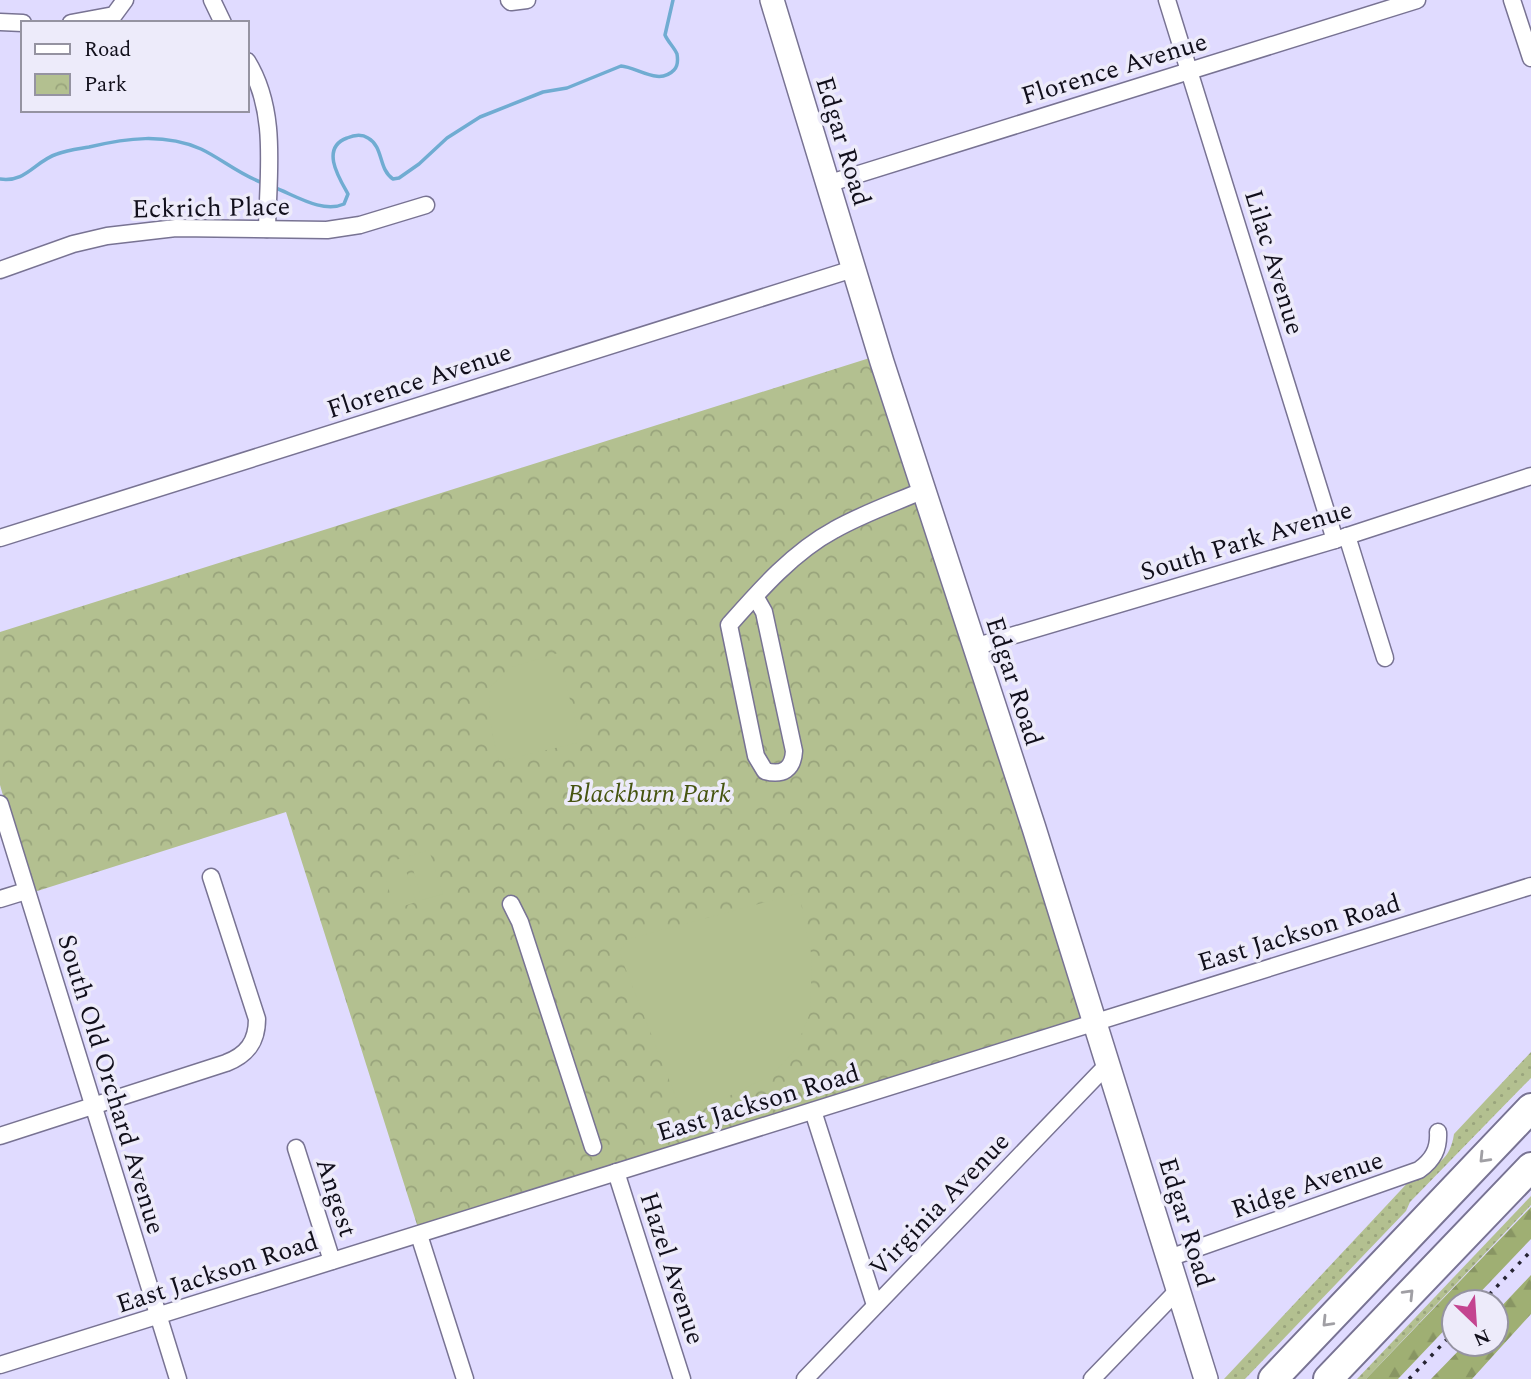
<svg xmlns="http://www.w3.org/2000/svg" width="1531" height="1379" font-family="Spectral,serif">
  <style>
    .grass { fill: url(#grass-dots) }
    .forest { fill: url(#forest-firs) }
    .park { fill: url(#park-crowns) }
    .pitch { fill: #b3c090 }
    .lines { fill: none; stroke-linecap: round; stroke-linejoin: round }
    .stream { stroke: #70acd2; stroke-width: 3.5 }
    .street-casing { stroke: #787393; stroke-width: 19 }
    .secondary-casing { stroke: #787393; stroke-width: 26 }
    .highway-casing { stroke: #787393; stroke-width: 32 }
    .street { stroke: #fff; stroke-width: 16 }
    .secondary { stroke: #fff; stroke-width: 23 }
    .highway { stroke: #fff; stroke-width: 28 }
    .rail { stroke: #272534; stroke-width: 3.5; stroke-dasharray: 3.5 7; stroke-linecap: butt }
    .oneway { stroke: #a09fa4 }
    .labels { text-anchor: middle; stroke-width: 7; stroke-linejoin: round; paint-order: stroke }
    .street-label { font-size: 26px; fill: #110f1b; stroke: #edebfa }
    .park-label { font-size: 26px; font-style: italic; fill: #465410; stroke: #edebfa }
  </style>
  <defs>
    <pattern id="grass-dots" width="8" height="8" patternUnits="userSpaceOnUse" patternTransform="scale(1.75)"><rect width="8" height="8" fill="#b3c090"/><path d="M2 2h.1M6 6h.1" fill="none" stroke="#99a47c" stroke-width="1.8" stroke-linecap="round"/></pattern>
    <pattern id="forest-firs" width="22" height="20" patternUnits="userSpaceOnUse" patternTransform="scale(1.75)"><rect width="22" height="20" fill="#9faf73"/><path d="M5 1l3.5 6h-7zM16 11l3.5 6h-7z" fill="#889563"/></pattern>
    <pattern id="park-crowns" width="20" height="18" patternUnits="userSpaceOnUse" patternTransform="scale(1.75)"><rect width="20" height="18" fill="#b3c090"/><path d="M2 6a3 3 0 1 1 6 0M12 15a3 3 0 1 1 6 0" fill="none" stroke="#99a47c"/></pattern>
  </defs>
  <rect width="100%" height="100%" fill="#e0dbff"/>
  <g class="grass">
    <path d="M 1531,1052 L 1531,1078 L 1410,1202 L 1406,1211 L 1245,1379 L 1224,1379 L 1414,1176 C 1437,1164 1450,1161 1454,1134 Z"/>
    <path d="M 1531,1196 L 1531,1205 L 1366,1379 L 1357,1379 Z"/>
  </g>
  <g class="forest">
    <path d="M 1531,1207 L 1531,1239 L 1471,1302 L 1454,1302 L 1454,1320 L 1398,1379 L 1366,1379 Z"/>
    <path d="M 1531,1275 L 1531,1314 L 1472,1379 L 1431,1379 L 1465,1344 L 1496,1344 L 1496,1312 Z"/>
  </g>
  <path class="park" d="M 876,356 L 1091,1019 L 419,1231 L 286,812 L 31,893 L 0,785 L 0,632 Z"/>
  <g class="pitch">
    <path d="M 558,653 L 581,742 L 499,761 C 492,735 487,713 491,686 L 512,667 Z"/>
    <path d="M 429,850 L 443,894 L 422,900 L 409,856 Z"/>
    <path d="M 402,858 L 416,902 L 395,909 L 381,865 Z"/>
    <path d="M 799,893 L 812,958 L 810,1013 L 795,1050 L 772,1075 L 684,1118 L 619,952 L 628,939 Z"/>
  </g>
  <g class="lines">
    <g class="stream">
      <path d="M 0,179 C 26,183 35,161 57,154 C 68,150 78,149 89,147 C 127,138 164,133 201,149 C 222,159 240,175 263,183"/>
      <path d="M 273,187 C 293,194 322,214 344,204 L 348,194 C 339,178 320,148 347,138 C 354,135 362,134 368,138 C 384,147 378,169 393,179 L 399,178 L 419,164 L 447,138 L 480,117 L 543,92 L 567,88 L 621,66 C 637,67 659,86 674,70 C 678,66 678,60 677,54 C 674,47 668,42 665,35 L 673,0"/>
    </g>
    <g class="street-casing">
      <g id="street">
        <path d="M 212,0 L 223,23"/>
        <path d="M 509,0 L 511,2 L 527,0"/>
        <path d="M 1167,0 L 1335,540"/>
        <path d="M 1512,0 L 1531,58"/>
        <path d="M 0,22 L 23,23"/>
        <path d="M 71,23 L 114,15 L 125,0"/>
        <path d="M 247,61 C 278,111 268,173 267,229"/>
        <path d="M 827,184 L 1417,0"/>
        <path d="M 0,270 L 73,244 L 107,236 L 176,228 L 327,230 L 360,225 L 426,205"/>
        <path d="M 1347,536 L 1385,658"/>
        <path d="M 0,538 L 853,269"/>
        <path d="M 755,596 L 764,612 L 794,751 C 793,769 783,776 765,771 L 756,756 L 729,625 C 759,591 793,552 834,530 C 862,514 894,503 924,490"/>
        <path d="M 974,647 L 1335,540 L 1531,476"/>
        <path d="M 0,804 L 178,1379"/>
        <path d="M 0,899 L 26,891"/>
        <path d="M 511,904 L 520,922 L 593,1147"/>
        <path d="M 813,1111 L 875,1305"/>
        <path d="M 0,1136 L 226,1063 C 247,1055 257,1042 257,1019 L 211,877"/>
        <path d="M 296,1148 L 332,1261"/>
        <path d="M 616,1172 L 682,1379"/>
        <path d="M 419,1235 L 465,1379"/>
        <path d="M 1169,1258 L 1419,1170 C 1433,1160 1439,1149 1438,1132"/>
        <path d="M 0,1365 L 1531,886"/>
        <path d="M 805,1379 L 1109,1063"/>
        <path d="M 1092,1379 L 1178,1290"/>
      </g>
    </g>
    <g class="secondary-casing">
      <path id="secondary" d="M 772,0 L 882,362 L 1034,828 L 1206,1379"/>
    </g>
    <g class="highway-casing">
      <g id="highway">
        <path d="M 1273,1379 L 1531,1108"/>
        <path d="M 1328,1379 L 1531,1167"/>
      </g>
    </g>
    <use href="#street" class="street"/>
    <use href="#secondary" class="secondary"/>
    <use href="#highway" class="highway"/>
    <g class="rail">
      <path d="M 1482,1302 L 1531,1251"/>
      <path d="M 1409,1379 L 1454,1332"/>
    </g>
  </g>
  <defs><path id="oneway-chevron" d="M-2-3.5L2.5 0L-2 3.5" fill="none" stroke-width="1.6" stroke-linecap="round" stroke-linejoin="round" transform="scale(1.75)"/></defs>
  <g class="oneway">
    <use href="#oneway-chevron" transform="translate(1484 1158) rotate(134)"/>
    <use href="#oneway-chevron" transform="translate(1409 1294) rotate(-46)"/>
    <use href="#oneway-chevron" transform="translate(1327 1322) rotate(134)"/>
  </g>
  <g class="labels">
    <g class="street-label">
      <text transform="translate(1114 68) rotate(-17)" y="9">Florence Avenue</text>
      <text transform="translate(844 141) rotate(73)" y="9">Edgar Road</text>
      <text transform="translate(211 207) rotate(-1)" y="9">Eckrich Place</text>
      <text transform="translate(1275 262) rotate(73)" y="9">Lilac Avenue</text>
      <text transform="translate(419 380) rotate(-18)" y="9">Florence Avenue</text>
      <text transform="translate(1246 540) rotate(-17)" y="9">South Park Avenue</text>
      <text transform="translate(1015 681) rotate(72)" y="9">Edgar Road</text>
      <text transform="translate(1299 932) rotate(-17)" y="9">East Jackson Road</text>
      <text transform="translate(112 1084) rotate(73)" y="9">South Old Orchard Avenue</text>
      <text transform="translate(758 1102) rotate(-17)" y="9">East Jackson Road</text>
      <text transform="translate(1307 1184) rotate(-19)" y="9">Ridge Avenue</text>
      <text transform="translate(337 1197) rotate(72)" y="9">Angest</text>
      <text transform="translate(939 1204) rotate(-46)" y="9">Virginia Avenue</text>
      <text transform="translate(1187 1222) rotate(73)" y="9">Edgar Road</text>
      <text transform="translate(673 1268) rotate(72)" y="9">Hazel Avenue</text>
      <text transform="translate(217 1272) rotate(-18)" y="9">East Jackson Road</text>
    </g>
    <g class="park-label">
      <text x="649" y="802">Blackburn Park</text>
    </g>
  </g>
  <rect x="21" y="21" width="228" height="91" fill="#edebfa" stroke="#9593a1" stroke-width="2"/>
  <rect x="35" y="44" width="35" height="10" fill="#ffffff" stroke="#9593a1" stroke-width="2"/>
  <text x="84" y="56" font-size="21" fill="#110f1b">Road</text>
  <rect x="35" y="74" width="35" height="21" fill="url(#park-crowns)" stroke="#9593a1" stroke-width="2"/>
  <text x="84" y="91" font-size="21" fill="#110f1b">Park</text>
  <g transform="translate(1475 1323) rotate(155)"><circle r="33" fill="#edebfa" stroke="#9593a1" stroke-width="2"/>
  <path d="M0-5L12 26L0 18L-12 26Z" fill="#c44490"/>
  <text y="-10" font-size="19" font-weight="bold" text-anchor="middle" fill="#110f1b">N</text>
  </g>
</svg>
